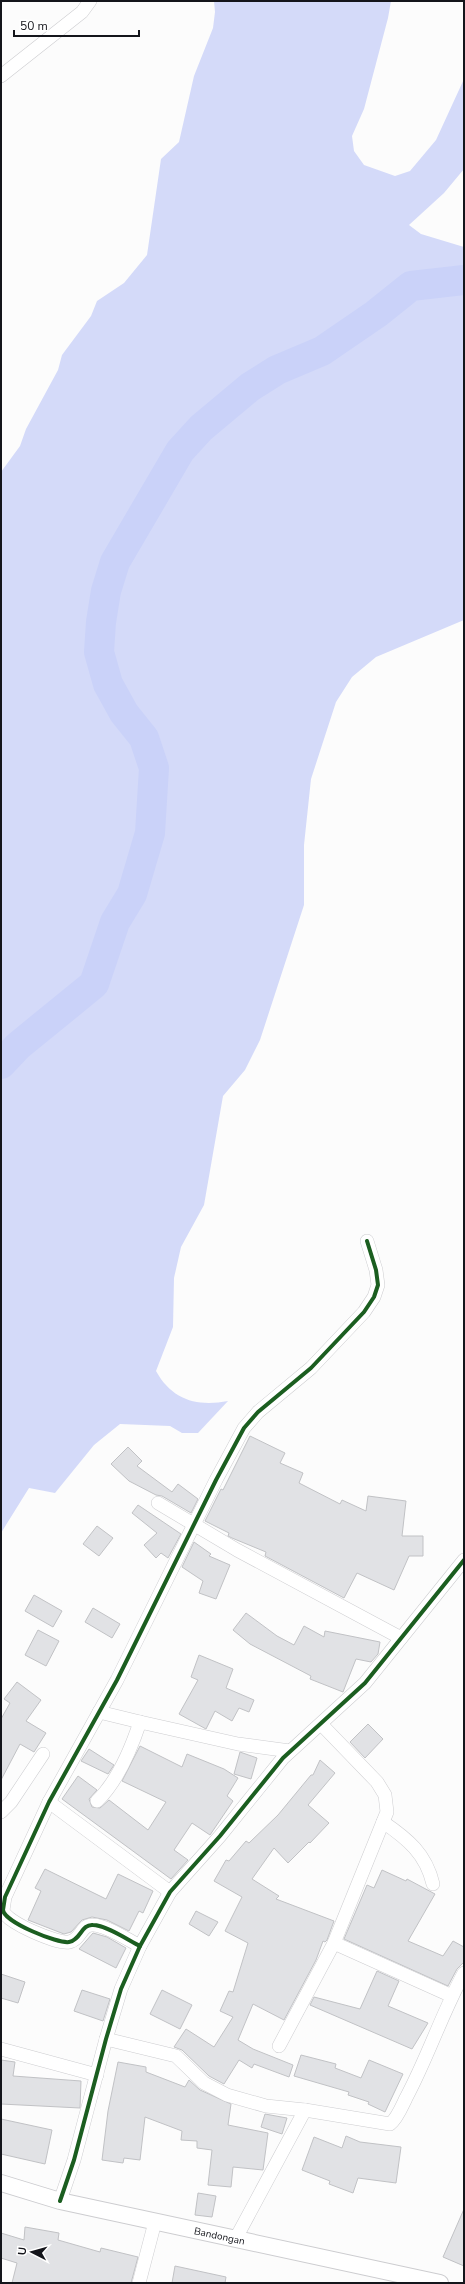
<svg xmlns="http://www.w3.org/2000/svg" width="465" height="2284" font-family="'Nunito Sans',sans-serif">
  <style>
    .forest { fill: #d4daf9 }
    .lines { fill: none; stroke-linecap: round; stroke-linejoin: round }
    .river { stroke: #cad2f9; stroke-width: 30 }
    .building { fill: #e1e2e5; stroke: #c1c2c5 }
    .minor-casing { stroke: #cdcdd0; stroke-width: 14 }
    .tertiary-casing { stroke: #cdcdd0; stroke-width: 18 }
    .minor { stroke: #fff; stroke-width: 13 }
    .tertiary { stroke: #fff; stroke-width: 16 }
    .cycleway-casing { stroke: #fff; stroke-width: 6 }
    .cycleway { stroke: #1b5e20; stroke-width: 4 }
    .labels { text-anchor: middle; stroke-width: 3; stroke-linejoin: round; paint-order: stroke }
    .street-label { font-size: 10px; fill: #14151b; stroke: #fff }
  </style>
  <rect width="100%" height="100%" fill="#fcfcfc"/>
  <path class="forest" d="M 214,1 L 391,1 L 388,18 L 364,109 L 352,136 L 354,151 L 364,165 L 395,176 L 410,171 L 436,140 L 464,79 L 464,169 L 444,193 L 409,225 L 421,234 L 464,247 L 464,620 L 376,657 L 352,677 L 336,702 L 311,779 L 304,845 L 304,905 L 260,1040 L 245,1070 L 223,1096 L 204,1205 L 181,1247 L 174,1278 L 173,1327 L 156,1371 C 172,1400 197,1407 228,1401 L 198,1433 L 182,1433 L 170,1426 L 120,1424 L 94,1445 L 55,1493 L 29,1488 L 1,1533 L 1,472 L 20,446 L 26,429 L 58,370 L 62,355 L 91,316 L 97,301 L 124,283 L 147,255 L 161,159 L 179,142 L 194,76 L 213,28 L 215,12 Z"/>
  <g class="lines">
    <path class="river" d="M 1,1064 L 18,1046 L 94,984 L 115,922 L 132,894 L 150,833 L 154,768 L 144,738 L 124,713 L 108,684 L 99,652 L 101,622 L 106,591 L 115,562 L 180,451 L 201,428 L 250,387 L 277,370 L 322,351 L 376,314 L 411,286 L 464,280"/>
  </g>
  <g class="building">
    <path d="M 250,1436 L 285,1453 L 280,1463 L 303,1473 L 299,1483 L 340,1504 L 342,1500 L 366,1511 L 368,1496 L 406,1501 L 402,1536 L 423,1536 L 423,1556 L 409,1556 L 394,1590 L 357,1573 L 344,1598 L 265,1556 L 266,1552 L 232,1538 L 228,1536 L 229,1533 L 205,1521 L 221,1489 L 223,1490 Z"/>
    <path d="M 128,1447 L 142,1461 L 137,1466 L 172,1492 L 178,1484 L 198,1499 L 191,1513 L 162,1496 L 156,1495 L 129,1481 L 111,1464 Z"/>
    <path d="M 138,1505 L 181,1534 L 168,1558 L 161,1553 L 156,1558 L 144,1545 L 157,1533 L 132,1513 Z"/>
    <path d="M 97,1526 L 113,1538 L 99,1556 L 83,1544 Z"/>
    <path d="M 194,1542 L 211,1554 L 209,1556 L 230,1565 L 216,1599 L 199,1593 L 203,1581 L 182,1567 Z"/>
    <path d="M 34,1595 L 62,1611 L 53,1627 L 25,1611 Z"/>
    <path d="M 93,1608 L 120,1624 L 112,1638 L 85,1622 Z"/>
    <path d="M 246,1613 L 277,1636 L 294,1645 L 304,1626 L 324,1637 L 325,1631 L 380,1642 L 378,1654 L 371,1662 L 356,1659 L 343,1692 L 310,1679 L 311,1676 L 250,1644 L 233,1630 Z"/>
    <path d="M 38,1630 L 59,1641 L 46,1666 L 25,1655 Z"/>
    <path d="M 199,1655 L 233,1669 L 226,1688 L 254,1700 L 249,1712 L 239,1708 L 232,1721 L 215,1711 L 206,1729 L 179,1714 L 198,1680 L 191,1677 Z"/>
    <path d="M 17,1682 L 41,1700 L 26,1721 L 46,1733 L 34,1752 L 20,1744 L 1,1780 L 1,1719 L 10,1703 L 4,1699 Z"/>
    <path d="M 368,1724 L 383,1739 L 365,1758 L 350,1742 Z"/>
    <path d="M 140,1746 L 182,1767 L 187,1754 L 224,1769 L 238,1778 L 227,1796 L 233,1801 L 210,1835 L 192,1823 L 174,1850 L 188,1860 L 171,1879 L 62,1799 L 78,1776 L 97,1790 L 89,1799 L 92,1807 L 100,1808 L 109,1800 L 148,1830 L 166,1802 L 122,1781 Z"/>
    <path d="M 89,1749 L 114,1765 L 108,1774 L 81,1761 Z"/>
    <path d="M 240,1752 L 257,1758 L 251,1779 L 234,1774 Z"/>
    <path d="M 320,1760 L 335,1773 L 308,1805 L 329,1823 L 310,1843 L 309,1842 L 288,1863 L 274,1848 L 252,1879 L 279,1896 L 276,1899 L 334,1921 L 327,1940 L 325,1942 L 323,1941 L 316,1960 L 284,2020 L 253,2004 L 238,2040 L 253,2049 L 293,2065 L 289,2077 L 254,2064 L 252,2068 L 239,2060 L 224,2084 L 209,2076 L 182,2050 L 174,2047 L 186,2029 L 214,2047 L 233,2017 L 220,2011 L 229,1991 L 233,1992 L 248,1943 L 225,1931 L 242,1897 L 214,1881 L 226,1860 L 229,1861 L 246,1841 L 249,1843 L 278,1815 L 311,1775 L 313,1775 Z"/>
    <path d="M 45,1869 L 106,1899 L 118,1874 L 153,1891 L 143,1913 L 139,1911 L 129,1931 L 107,1920 L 92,1917 L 82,1920 L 71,1932 L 64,1934 L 28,1920 L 41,1891 L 35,1888 Z"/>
    <path d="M 382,1870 L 406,1881 L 407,1879 L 435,1894 L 408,1941 L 443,1956 L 453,1941 L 464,1947 L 464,1962 L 457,1969 L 448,1986 L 344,1939 L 367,1885 L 374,1888 Z"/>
    <path d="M 196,1911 L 218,1922 L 209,1936 L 189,1924 Z"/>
    <path d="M 93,1933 L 107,1937 L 126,1948 L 116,1968 L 79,1949 Z"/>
    <path d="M 377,1971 L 399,1981 L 388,2006 L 428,2023 L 412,2049 L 310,2005 L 314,1997 L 360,2009 Z"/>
    <path d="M 1,1974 L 25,1982 L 18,2003 L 1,1998 Z"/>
    <path d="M 82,1990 L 110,1999 L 103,2021 L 74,2011 Z"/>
    <path d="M 162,1990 L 192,2005 L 180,2029 L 150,2014 Z"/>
    <path d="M 301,2055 L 336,2064 L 335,2068 L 361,2078 L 369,2060 L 403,2074 L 385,2112 L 368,2104 L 369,2102 L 348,2095 L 349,2092 L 294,2076 Z"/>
    <path d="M 1,2060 L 15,2062 L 13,2076 L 81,2081 L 80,2108 L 1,2104 Z"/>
    <path d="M 118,2062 L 146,2067 L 146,2072 L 185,2087 L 189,2080 L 200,2090 L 231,2104 L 228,2125 L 268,2133 L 263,2170 L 233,2167 L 231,2187 L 208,2185 L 212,2150 L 197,2148 L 197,2141 L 181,2140 L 182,2131 L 145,2117 L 140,2160 L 124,2158 L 123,2163 L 102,2160 L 108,2111 Z"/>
    <path d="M 265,2114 L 287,2118 L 282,2134 L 261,2127 Z"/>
    <path d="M 1,2119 L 52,2130 L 45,2164 L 1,2154 Z"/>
    <path d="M 346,2136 L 360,2142 L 401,2147 L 396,2183 L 358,2178 L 353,2193 L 329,2184 L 330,2181 L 302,2170 L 314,2137 L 342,2148 Z"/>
    <path d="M 198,2193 L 216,2196 L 212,2217 L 195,2215 Z"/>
    <path d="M 464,2209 L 464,2266 L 443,2257 Z"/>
    <path d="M 25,2227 L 59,2233 L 58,2240 L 100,2252 L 101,2248 L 138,2257 L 131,2283 L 12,2283 L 17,2263 L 1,2258 L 1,2233 L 24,2240 Z"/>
    <path d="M 175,2266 L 226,2277 L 225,2283 L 172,2283 Z"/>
  </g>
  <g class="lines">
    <g class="minor-casing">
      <g id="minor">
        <path d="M 1,76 L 82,12 L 90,1"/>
        <path d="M 158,1503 L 237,1550 L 401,1638"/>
        <path d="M 99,1712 L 140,1722"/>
        <path d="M 97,1801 C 118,1781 131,1749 140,1722 L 238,1744 L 290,1751"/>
        <path d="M 49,1802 L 170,1892"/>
        <path d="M 1,1812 L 11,1802 L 43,1754"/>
        <path d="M 383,1822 C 408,1839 426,1854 433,1884"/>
        <path d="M 334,1943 L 452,1996"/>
        <path d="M 140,1946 C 128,1940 106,1925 93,1925 C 81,1924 81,1940 69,1942 C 58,1944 4,1922 3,1910 L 5,1897 L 49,1802 L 117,1680 L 216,1480 L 244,1428 L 258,1412 L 311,1368 L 364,1312 L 374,1297 L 378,1285 L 376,1270 L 367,1241"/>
        <path d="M 106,2039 L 176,2056 L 204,2083 L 227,2095 L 266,2106 L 305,2110 L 390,2124 C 397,2119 402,2106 406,2098 C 428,2057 442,2013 464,1973"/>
        <path d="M 279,2046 L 334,1943 L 387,1812 L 385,1795 L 377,1782 L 321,1724"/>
        <path d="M 1,2049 L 97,2075"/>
        <path d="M 60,2201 L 74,2160 L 106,2039 L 121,1989 L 140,1946 L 170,1892 L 220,1836 L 283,1758 L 365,1683 L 464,1560"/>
        <path d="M 236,2238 L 305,2110"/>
        <path d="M 139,2283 L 155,2222"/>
      </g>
    </g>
    <g class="tertiary-casing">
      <g id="tertiary">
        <path id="s1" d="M 1,2183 L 60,2201 L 440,2283"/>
      </g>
    </g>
    <use href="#minor" class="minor"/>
    <use href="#tertiary" class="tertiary"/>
    <g class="cycleway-casing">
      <g id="cycleway">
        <path d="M 140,1946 C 128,1940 106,1925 93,1925 C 81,1924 81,1940 69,1942 C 58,1944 4,1922 3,1910 L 5,1897 L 49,1802 L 117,1680 L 216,1480 L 244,1428 L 258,1412 L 311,1368 L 364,1312 L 374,1297 L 378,1285 L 376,1270 L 367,1241"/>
        <path d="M 60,2201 L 74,2160 L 106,2039 L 121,1989 L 140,1946 L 170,1892 L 220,1836 L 283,1758 L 365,1683 L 464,1560"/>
      </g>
    </g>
    <use href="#cycleway" class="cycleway"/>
  </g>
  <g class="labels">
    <g class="street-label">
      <text dy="4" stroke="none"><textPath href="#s1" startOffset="225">Bandongan</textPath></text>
    </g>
  </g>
  <rect width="465" height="2284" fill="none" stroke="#14151b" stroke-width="4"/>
  <g transform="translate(32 2252) rotate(276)" stroke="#ffffff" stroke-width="3" paint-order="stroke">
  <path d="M0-3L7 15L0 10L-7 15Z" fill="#14151b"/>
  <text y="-6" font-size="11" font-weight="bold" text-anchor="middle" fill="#14151b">U</text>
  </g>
  <path d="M14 30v6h125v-6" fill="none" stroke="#14151b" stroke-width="2"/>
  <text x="20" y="30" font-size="12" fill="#14151b" stroke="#ffffff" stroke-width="3" paint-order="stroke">50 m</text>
</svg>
